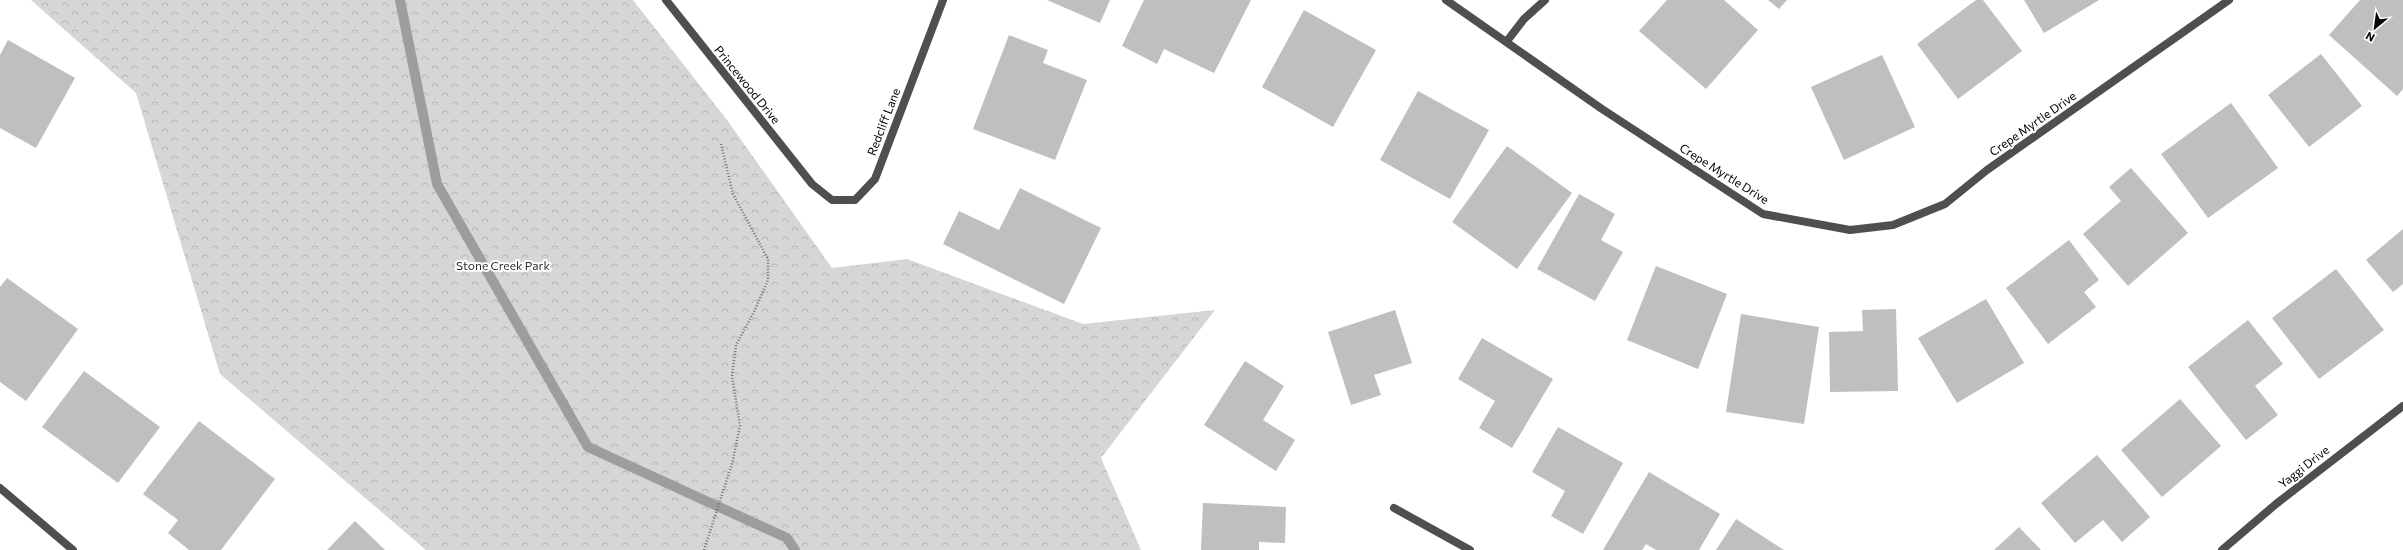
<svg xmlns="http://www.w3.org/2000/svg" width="2403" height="550" font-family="Commissioner,sans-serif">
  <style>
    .park { fill: url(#park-crowns) }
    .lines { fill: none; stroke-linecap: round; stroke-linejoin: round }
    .stream { stroke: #9d9d9d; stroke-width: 10 }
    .building { fill: #bfbfbf }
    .path { stroke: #717171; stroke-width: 2.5; stroke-dasharray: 1 2; stroke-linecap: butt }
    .minor { stroke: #4f4f4f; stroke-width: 8 }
    .labels { text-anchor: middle; stroke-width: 4; stroke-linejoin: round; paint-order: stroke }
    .street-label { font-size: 12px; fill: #000; stroke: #fff }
    .park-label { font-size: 12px; fill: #2d2d2d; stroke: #fff }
  </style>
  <defs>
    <pattern id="park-crowns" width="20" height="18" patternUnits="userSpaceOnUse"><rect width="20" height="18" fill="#d6d6d6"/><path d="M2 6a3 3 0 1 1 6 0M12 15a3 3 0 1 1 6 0" fill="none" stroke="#b6b6b6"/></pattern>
  </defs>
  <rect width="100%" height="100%" fill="#fff"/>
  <path class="park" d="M 31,0 L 633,0 L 727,120 L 832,268 L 907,259 L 1083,324 L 1215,310 L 1101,458 L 1141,550 L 426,550 L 220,374 L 136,93 Z"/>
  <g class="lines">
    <path class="stream" d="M 400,0 L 437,184 L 588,447 L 787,538 L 795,550"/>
  </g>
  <g class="building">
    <path d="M 1047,0 L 1110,0 L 1100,23 Z"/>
    <path d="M 1144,0 L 1251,0 L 1214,73 L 1164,49 L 1157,64 L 1122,46 Z"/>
    <path d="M 1667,0 L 1724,0 L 1758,30 L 1706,89 L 1639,31 Z"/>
    <path d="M 1768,0 L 1787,0 L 1779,9 Z"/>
    <path d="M 1976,0 L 1983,0 L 2022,51 L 1958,99 L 1917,44 Z"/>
    <path d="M 2024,0 L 2099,0 L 2044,33 Z"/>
    <path d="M 2360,0 L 2403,0 L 2403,89 L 2397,96 L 2329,35 Z"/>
    <path d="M 1304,10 L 1376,50 L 1333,127 L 1262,87 Z"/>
    <path d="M 1009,35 L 1048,50 L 1043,63 L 1087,80 L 1055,160 L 973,129 Z"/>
    <path d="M 8,40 L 75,78 L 36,148 L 0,128 L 0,55 Z"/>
    <path d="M 2321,54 L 2362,106 L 2309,147 L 2268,95 Z"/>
    <path d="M 1882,55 L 1915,127 L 1844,160 L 1811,87 Z"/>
    <path d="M 1418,91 L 1489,130 L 1450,199 L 1380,160 Z"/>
    <path d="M 2231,103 L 2278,168 L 2208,218 L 2161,154 Z"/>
    <path d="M 1507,146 L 1572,193 L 1517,269 L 1452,222 Z"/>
    <path d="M 2131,168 L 2188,233 L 2128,286 L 2083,234 L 2121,201 L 2109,187 Z"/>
    <path d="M 1020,188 L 1101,228 L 1064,304 L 943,244 L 959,211 L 999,230 Z"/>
    <path d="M 1579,194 L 1615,214 L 1601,240 L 1623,252 L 1595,301 L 1537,269 Z"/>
    <path d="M 2403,229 L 2403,284 L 2393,292 L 2366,260 Z"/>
    <path d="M 2069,240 L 2099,280 L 2084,292 L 2096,307 L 2048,344 L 2006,288 Z"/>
    <path d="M 1656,266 L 1727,294 L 1698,369 L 1627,340 Z"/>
    <path d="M 2336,269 L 2384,330 L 2319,379 L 2272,318 Z"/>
    <path d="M 7,278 L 78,329 L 26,401 L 0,382 L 0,287 Z"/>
    <path d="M 1986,299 L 2024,363 L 1957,403 L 1918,338 Z"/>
    <path d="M 1896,309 L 1898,391 L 1830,392 L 1829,332 L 1863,331 L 1862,310 Z"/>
    <path d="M 1395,310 L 1412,363 L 1374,375 L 1381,395 L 1351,405 L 1328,332 Z"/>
    <path d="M 1741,314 L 1819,327 L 1804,424 L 1726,412 Z"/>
    <path d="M 2248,320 L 2283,364 L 2255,386 L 2278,415 L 2246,440 L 2188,367 Z"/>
    <path d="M 1482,338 L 1553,379 L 1512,448 L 1479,428 L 1495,401 L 1458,379 Z"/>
    <path d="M 1245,361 L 1284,386 L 1263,420 L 1295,440 L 1276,471 L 1204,425 Z"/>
    <path d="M 84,371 L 160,427 L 118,483 L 42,427 Z"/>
    <path d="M 2180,399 L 2221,446 L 2162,497 L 2121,450 Z"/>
    <path d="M 199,421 L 275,479 L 221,550 L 189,550 L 168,533 L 178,520 L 143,494 Z"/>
    <path d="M 1558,427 L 1623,463 L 1583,534 L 1551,516 L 1565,491 L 1532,472 Z"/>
    <path d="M 2097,455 L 2150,517 L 2122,542 L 2103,520 L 2075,543 L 2041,503 Z"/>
    <path d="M 1649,472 L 1720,514 L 1699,550 L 1656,550 L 1646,544 L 1642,550 L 1603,550 Z"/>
    <path d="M 1203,503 L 1286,507 L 1285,543 L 1259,542 L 1259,550 L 1201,550 Z"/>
    <path d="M 1736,519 L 1784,550 L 1716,550 Z"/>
    <path d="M 355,521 L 385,550 L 327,550 Z"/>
    <path d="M 2019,527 L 2041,550 L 1994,550 Z"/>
  </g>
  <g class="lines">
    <path class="path" d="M 704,550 L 732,464 L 740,426 L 732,376 L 736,345 L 754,312 L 768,280 L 768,259 L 733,194 L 721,144"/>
    <g class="minor">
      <path d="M 666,0 L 812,184 L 832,200 L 855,200 L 875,179 L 943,0"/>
      <path d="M 1446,0 L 1602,109 L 1763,214 L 1850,230 L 1893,225 L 1945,204 L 1987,170 L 2229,0"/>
      <path d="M 1507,41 L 1524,19 L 1545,0"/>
      <path d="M 0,488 L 73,550"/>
      <path d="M 1394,508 L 1470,550"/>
      <path d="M 2222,550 L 2276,504 L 2403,406"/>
    </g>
  </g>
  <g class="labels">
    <g class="street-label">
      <text transform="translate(747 85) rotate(51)" y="4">Princewood Drive</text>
      <text transform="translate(884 122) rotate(-69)" y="4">Redcliff Lane</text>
      <text transform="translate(2033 124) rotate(-35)" y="4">Crepe Myrtle Drive</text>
      <text transform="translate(1724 174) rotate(32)" y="4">Crepe Myrtle Drive</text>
      <text transform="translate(2304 467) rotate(-38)" y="4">Yaggi Drive</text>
    </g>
    <g class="park-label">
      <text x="503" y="270">Stone Creek Park</text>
    </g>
  </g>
  <g transform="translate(2375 28) rotate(209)" stroke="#ffffff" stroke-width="3" paint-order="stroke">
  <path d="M0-3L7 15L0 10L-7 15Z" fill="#000000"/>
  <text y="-6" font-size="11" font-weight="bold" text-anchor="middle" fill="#000000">N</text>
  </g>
</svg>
